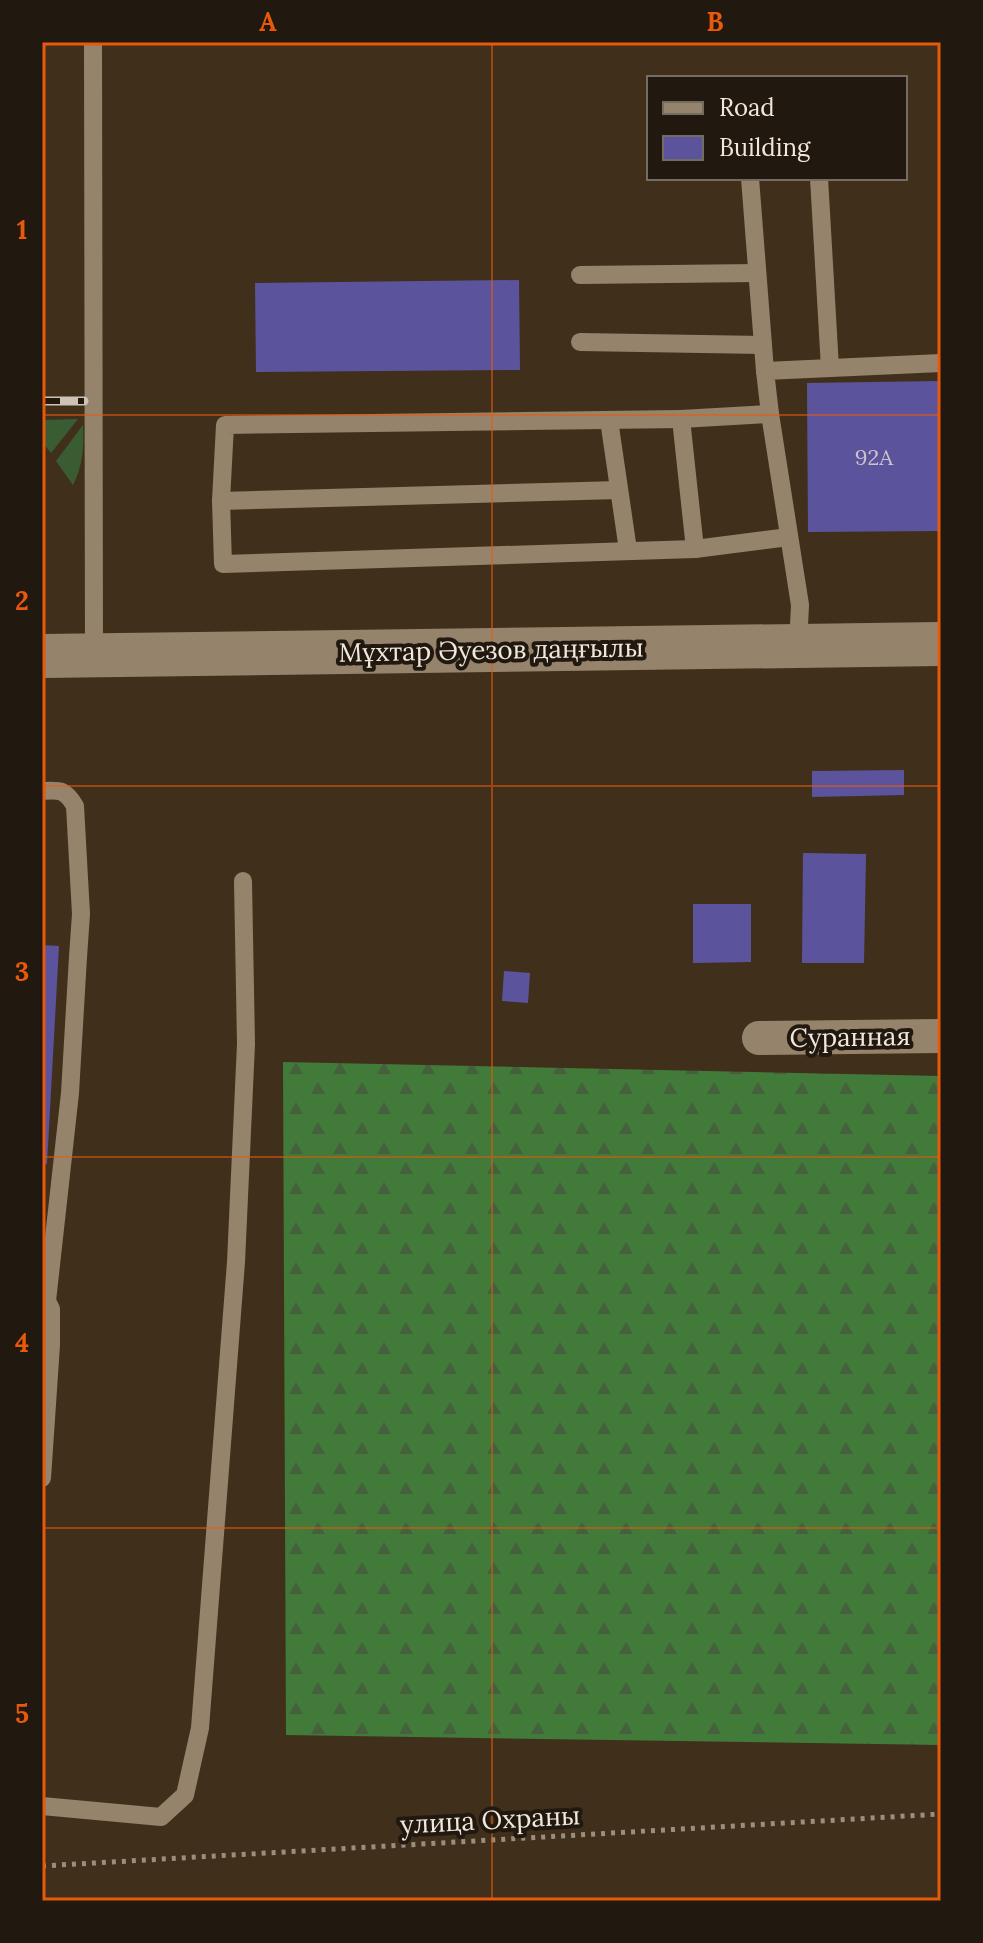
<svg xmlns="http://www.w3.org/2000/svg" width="983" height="1943" font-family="Lora,serif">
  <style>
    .grass { fill: #395c33 }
    .forest { fill: url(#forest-firs) }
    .building { fill: #5b549d }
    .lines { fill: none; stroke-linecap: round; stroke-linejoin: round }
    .path { stroke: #9b8e7d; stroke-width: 5; stroke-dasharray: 4 6; stroke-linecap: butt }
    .service { stroke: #96836c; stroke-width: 18 }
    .minor { stroke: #96836c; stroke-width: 34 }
    .secondary { stroke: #96836c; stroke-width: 44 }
    .rail-casing { stroke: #cdc2b4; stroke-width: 9 }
    .rail { stroke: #211910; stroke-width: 6; stroke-dasharray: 18; stroke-linecap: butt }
    .grid { fill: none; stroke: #e8590c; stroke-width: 2; stroke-opacity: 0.55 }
    .labels { text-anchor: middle; stroke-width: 8; stroke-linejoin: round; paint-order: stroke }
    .number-label { font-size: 22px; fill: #ccc2cb }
    .street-label { font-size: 26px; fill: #f1e7da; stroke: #211910 }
    .neatline { fill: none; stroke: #e8590c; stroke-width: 3 }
    .grid-label { font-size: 26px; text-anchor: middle; font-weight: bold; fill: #e8590c }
  </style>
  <defs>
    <pattern id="forest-firs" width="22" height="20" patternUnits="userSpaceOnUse" patternTransform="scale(2)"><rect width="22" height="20" fill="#417a39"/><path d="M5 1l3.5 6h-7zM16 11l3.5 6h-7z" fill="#44603d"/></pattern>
  </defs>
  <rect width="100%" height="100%" fill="#40301b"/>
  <g class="grass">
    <path d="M 78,419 L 51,453 L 42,442 L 42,420 Z"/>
    <path d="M 83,425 C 84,447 83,465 73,485 L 56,461 Z"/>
  </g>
  <path class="forest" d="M 283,1062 L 941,1076 L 941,1745 L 286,1735 Z"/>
  <g class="building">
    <path d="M 519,280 L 520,370 L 256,372 L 255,283 Z"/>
    <path d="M 941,381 L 941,531 L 808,532 L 807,383 Z"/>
    <path d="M 904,770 L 904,795 L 812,797 L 812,771 Z"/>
    <path d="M 803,853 L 866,854 L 864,963 L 802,963 Z"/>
    <path d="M 693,904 L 751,904 L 751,962 L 693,963 Z"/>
    <path d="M 42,945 L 59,946 L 47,1164 L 42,1163 Z"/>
    <path d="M 504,971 L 530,973 L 528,1003 L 502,1001 Z"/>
  </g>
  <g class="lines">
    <path class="path" d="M 42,1866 L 941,1814"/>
    <g class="service">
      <path d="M 93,42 L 94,656"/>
      <path d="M 750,178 L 765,371"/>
      <path d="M 819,178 L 830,368"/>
      <path d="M 580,275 L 757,273"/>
      <path d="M 580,342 L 763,345"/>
      <path d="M 681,419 L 225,425 L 221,501 L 223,564 L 695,549 L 789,537"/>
      <path d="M 609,420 L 628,550"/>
      <path d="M 221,501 L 619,490"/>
      <path d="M 695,549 L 681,419 L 770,414"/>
      <path d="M 798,646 L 800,605 L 770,414 L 765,371 L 941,363"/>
      <path d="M 42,791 C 60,790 65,789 75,806 L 81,914 L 78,957 L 70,1093 L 47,1301"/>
      <path d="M 42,1299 L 47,1301 L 51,1309 L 51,1345 L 42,1478"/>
      <path d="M 42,1806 L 161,1817 L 185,1795 L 200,1728 L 236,1262 L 246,1044 L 243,881"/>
    </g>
    <path class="minor" d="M 759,1038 L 941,1036"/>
    <path class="secondary" d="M 42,656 L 941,644"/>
    <g class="rail-casing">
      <path id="rail" d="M 42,401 L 84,401"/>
    </g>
    <use href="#rail" class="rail"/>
  </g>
  <path class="grid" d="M 492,42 L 492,1901M 42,415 L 941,415M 42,786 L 941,786M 42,1157 L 941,1157M 42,1528 L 941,1528"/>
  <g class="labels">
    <g class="number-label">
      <text x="874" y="465">92А</text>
    </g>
    <g class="street-label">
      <text transform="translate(491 650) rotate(-1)" y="9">Мұхтар Әуезов даңғылы</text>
      <text transform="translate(850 1037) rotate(-1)" y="9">Суранная</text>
      <text transform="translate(490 1820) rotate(-3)" y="9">улица Охраны</text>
    </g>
  </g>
  <rect width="983" height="1943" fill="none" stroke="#211910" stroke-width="88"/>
  <rect x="647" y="76" width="260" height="104" fill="#211910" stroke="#746b61" stroke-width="2"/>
  <rect x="663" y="102" width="40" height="12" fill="#96836c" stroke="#746b61" stroke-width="2"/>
  <text x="719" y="116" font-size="24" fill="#f1e7da">Road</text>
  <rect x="663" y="136" width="40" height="24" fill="#5b549d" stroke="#746b61" stroke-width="2"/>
  <text x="719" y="156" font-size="24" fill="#f1e7da">Building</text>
  <rect x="44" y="44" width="895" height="1855" class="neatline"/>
  <g class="grid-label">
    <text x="268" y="31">A</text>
    <text x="715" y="31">B</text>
    <text x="22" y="239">1</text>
    <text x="22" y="610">2</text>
    <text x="22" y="981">3</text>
    <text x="22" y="1352">4</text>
    <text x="22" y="1723">5</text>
  </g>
</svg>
